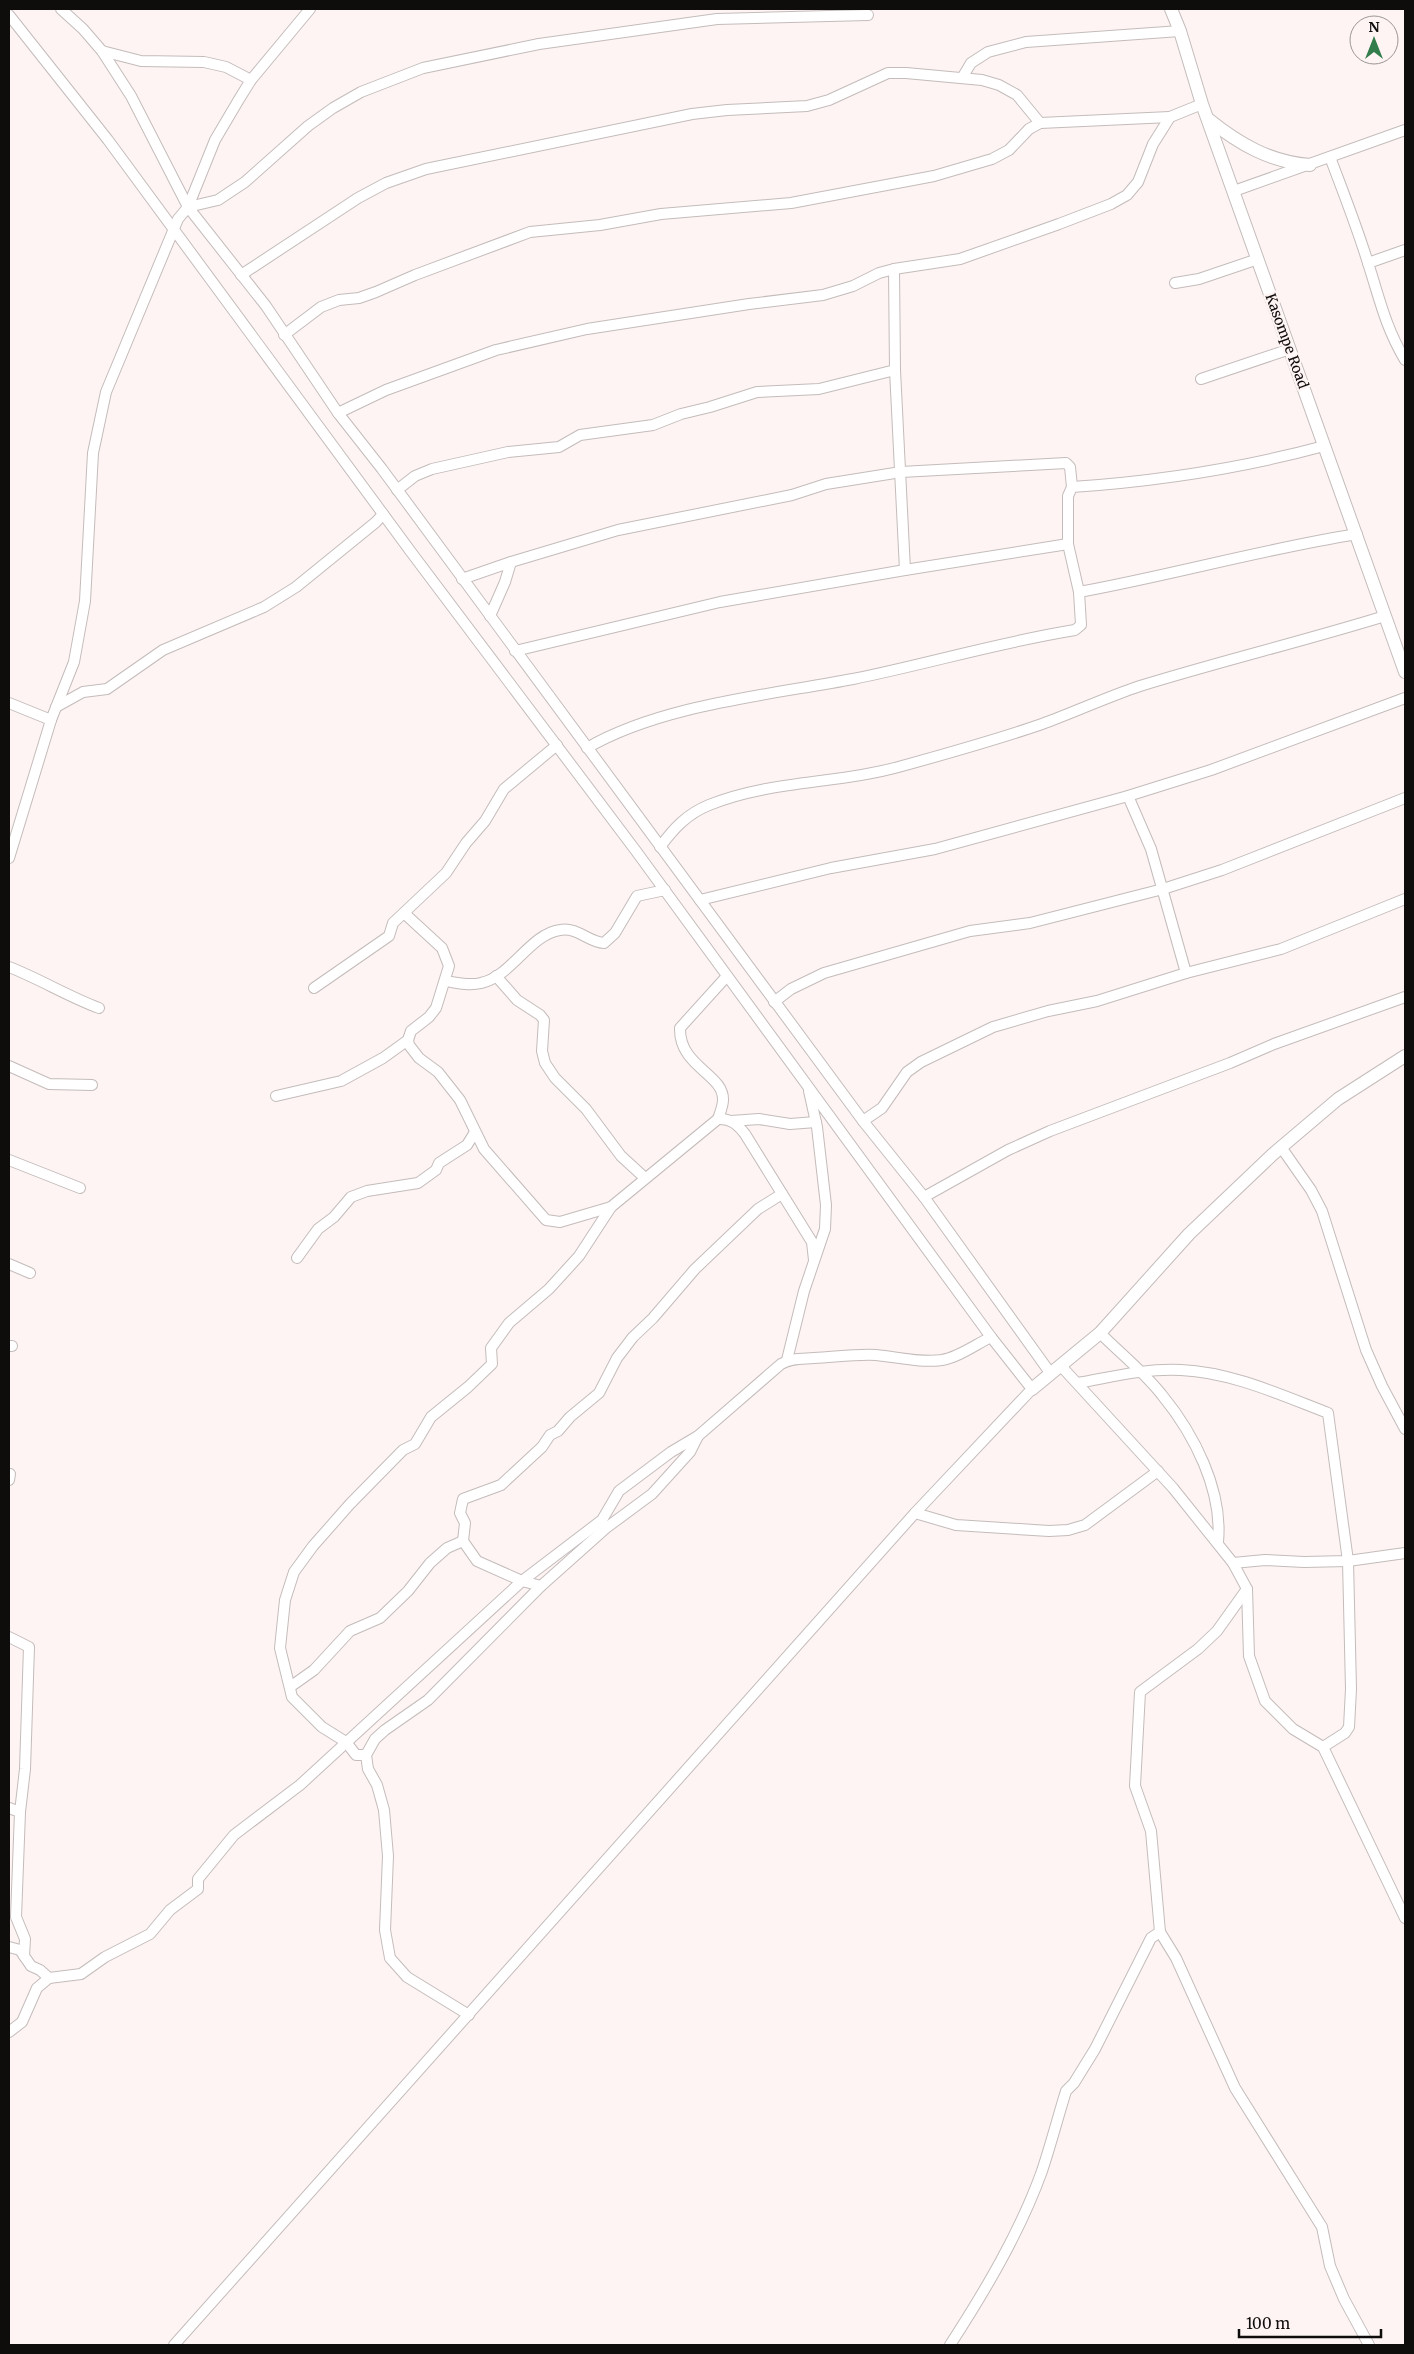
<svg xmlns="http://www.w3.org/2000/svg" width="1414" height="2354" font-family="Merriweather,serif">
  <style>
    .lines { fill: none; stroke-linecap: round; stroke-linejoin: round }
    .minor-casing { stroke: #c4bcbb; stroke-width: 12 }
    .tertiary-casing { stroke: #c4bcbb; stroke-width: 14 }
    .minor { stroke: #fff; stroke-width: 10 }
    .tertiary { stroke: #fff; stroke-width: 12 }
    .labels { text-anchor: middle; stroke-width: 4.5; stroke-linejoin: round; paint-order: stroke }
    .street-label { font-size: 14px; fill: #0f0c0c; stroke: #fdf4f3 }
  </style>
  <rect width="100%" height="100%" fill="#fdf4f3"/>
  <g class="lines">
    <g class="minor-casing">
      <g id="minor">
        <path d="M 61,9 L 83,29 L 102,51 L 131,96 L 188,207 L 266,306 L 338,413 L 382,469 L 863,1121 L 924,1197 L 1051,1374"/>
        <path d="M 9,15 L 108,140 L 411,552 L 636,851 L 991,1337 L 1032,1389 L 915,1513 L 174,2345"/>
        <path d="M 102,51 L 141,61 L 204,62 L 226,67 L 251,80"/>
        <path d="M 962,78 L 971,63 L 988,52 L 1026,42 L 1180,31"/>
        <path d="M 1330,157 C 1343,192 1357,227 1368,263 C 1380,300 1385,326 1405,360"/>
        <path d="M 1234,191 L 1405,130"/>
        <path d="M 188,207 L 218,200 L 245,182 L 308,126 L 333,108 L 361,92 L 423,68 L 539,44 L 717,19 L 868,15"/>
        <path d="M 1368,263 L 1405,250"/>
        <path d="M 241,275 L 358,198 L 386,183 L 426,169 L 692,114 L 727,110 L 807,106 L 829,100 L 888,73 L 906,73 L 982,80 L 999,85 L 1017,95 L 1040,123"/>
        <path d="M 1175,283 L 1199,279 L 1258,259"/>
        <path d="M 284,335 L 321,307 L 339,300 L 359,298 L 376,292 L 415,275 L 530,232 L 600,225 L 661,214 L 791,203 L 934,176 L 992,159 L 1009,150 L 1029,129 L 1040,123 L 1170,117"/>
        <path d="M 895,370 L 905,570 L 1068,544 L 1079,592"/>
        <path d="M 1201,379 L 1290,349"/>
        <path d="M 338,413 L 386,390 L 496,350 L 587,329 L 749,304 L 823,295 L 853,286 L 879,273 L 894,269 L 960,259 L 1059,224 L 1111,204 L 1127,195 L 1138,182 L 1153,144 L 1170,117 L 1202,104"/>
        <path d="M 397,490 L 415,476 L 432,469 L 508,452 L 559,447 L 580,435 L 653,425 L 681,414 L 710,407 L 757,392 L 819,389 L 895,370 L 894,269"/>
        <path d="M 1068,544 L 1068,496 L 1072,487 C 1159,481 1239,469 1324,446"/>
        <path d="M 462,579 L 511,562"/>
        <path d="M 490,616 L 505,582 L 511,562 L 618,530 L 792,495 L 826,484 L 901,472 L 1066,463 L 1070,467 L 1072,487"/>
        <path d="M 515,651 L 720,602 L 905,570"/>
        <path d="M 9,703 L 51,720"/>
        <path d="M 56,707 L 83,692 L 107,689 L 163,650 L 264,607 L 296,587 L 376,522 L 383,514"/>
        <path d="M 587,748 C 661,705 769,695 853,679 C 927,664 1000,642 1075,630 L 1081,625 L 1079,592 C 1172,575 1263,549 1357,534"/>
        <path d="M 1128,796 L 1151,849 L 1186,973"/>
        <path d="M 660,847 C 674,828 687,814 709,805 C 770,780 839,784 902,766 C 949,753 996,740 1042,724 C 1075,712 1107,697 1140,686 C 1221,661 1304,641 1385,616"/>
        <path d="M 9,858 L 51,720 L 74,662 L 85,601 L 93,453 L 106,392 L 178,219 L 188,207 L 215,140 L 238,101 L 251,80 L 310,9"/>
        <path d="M 700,900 L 831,868 L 935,849 L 1128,796 L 1211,770 L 1405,698"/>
        <path d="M 404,913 L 442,948 L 449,966 L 436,1008 L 429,1017 L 411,1031 L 408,1040 L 409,1045 L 419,1058 L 438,1072 L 460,1100 L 484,1149 L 546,1220 L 560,1222 L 611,1207 L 718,1119 C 731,1118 738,1125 745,1134 L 812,1242 L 814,1260"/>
        <path d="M 9,967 C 40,979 67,996 99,1008"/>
        <path d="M 496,976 L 517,1000 L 540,1015 L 544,1020 L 542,1051 L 545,1063 L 555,1078 L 586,1109 L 621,1156 L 645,1178"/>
        <path d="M 446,981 C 457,983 470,986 481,983 C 511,977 530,934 560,930 C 578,927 588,942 604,943 L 615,933 L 637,896 L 665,890"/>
        <path d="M 314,988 L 389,936 L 393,923 L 446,873 L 466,843 L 485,821 L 504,789 L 557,745"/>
        <path d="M 774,1002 L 791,989 L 824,973 L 970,931 L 1030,923 L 1163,889 L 1222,870 L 1405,798"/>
        <path d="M 9,1066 L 49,1084 L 92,1085"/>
        <path d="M 276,1096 L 341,1081 L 383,1058 L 408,1040"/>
        <path d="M 718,1119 C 720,1113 723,1106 723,1100 C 724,1074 679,1067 680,1028 L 727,976"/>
        <path d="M 731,1121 L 759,1119 L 790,1124 L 816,1122"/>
        <path d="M 863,1121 L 882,1108 L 907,1072 L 921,1062 L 993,1027 L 1048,1011 L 1097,1001 L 1186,973 L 1281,949 L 1405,899"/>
        <path d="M 1281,1147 L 1311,1190 L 1322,1211 L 1366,1350 L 1382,1386 L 1405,1429"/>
        <path d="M 9,1160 L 80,1188"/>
        <path d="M 924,1197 L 1008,1150 L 1050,1131 L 1230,1063 L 1274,1044 L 1405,997"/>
        <path d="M 297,1258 L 318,1229 L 334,1217 L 351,1197 L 367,1191 L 418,1183 L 436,1170 L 439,1163 L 467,1145 L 475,1132"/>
        <path d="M 9,1264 L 30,1273"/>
        <path d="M 1100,1333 C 1120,1353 1144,1372 1162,1395 C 1194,1434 1223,1490 1218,1542"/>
        <path d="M 9,1346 L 12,1346"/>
        <path d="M 787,1360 L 804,1291 L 825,1229 L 826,1205 L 817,1127 L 809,1091"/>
        <path d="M 1061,1366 L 1173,1488 L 1233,1563 L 1247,1589 L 1249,1656 L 1265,1701 L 1293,1729 L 1323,1747 L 1405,1918"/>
        <path d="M 1078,1383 C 1112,1377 1146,1368 1181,1370 C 1231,1372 1281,1395 1328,1413 L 1348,1561 L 1351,1689 L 1349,1727 L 1345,1733 L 1323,1747"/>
        <path d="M 9,1480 L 10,1474"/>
        <path d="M 915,1513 L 956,1525 L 1049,1531 L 1068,1530 L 1085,1525 L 1158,1471"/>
        <path d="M 1233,1563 L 1265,1560 L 1304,1562 L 1348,1561 L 1405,1553"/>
        <path d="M 541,1586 L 522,1581 L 477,1561 L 463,1541 L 465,1523 L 460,1513 L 463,1499 L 501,1485 L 542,1447 L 550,1435 L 558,1431 L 570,1417 L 599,1393 L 617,1358 L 633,1337 L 653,1318 L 695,1269 L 758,1209 L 782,1194"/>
        <path d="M 9,1637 L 29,1647 L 25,1769 L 20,1812"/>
        <path d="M 290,1687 L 314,1670 L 350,1631 L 380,1618 L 408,1591 L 430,1563 L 447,1548 L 463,1541"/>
        <path d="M 366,1755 L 356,1755 L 346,1742 L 322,1727 L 292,1697 L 280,1648 L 285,1600 L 294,1572 L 313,1546 L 350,1504 L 403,1450 L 415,1444 L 431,1417 L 468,1387 L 492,1364 L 491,1348 L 509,1323 L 549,1289 L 579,1256 L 611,1207"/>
        <path d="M 9,1808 L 20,1812 L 16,1917 L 25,1939 L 24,1956"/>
        <path d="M 1160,1932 L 1176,1958 L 1235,2088 L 1322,2227 L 1330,2266 L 1344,2299 L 1369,2345"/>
        <path d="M 9,1947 L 20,1950 L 31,1966 L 40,1970 L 49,1978"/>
        <path d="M 469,2015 L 407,1977 L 390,1958 L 385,1930 L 388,1856 L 384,1810 L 377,1785 L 368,1769 L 366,1755 L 375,1739 L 385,1730 L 428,1700 L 541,1586 L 606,1528 L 652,1494 L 690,1452 L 698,1436"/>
        <path d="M 9,2032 L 22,2022 L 37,1988 L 49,1978 L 81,1974 L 105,1957 L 150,1934 L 170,1910 L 198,1889 L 198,1879 L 234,1835 L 300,1785 L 522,1581 L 602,1520 L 619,1491 L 671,1452 L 698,1436 L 781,1364 C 791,1358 802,1359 814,1358 C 835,1357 855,1354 876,1355 C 898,1357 920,1363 942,1360 C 959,1357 975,1345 991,1337"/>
        <path d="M 950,2345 C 985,2291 1020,2232 1042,2171 C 1051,2144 1058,2117 1066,2091 L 1074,2083 L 1095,2049 L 1151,1938 L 1160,1932 L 1151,1831 L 1135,1786 L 1140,1692 L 1198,1649 L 1217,1631 L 1247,1589"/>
      </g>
    </g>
    <g class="tertiary-casing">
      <g id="tertiary">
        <path d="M 1171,9 L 1180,31 L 1202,104 L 1405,672"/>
        <path d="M 1208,119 C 1239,144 1270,162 1310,165"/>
        <path d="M 1032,1389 L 1100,1333 L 1189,1234 L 1272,1155 L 1338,1099 L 1405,1056"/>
      </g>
    </g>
    <use href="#minor" class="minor"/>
    <use href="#tertiary" class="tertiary"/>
  </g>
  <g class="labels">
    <g class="street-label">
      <text transform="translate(1287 341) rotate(70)" y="5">Kasompe Road</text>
    </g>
  </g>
  <rect width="1414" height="2354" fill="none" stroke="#0f0c0c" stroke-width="20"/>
  <g transform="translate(1374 40)"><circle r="24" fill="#fdf4f3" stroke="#9e9797"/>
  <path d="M0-4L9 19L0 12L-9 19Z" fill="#327d4b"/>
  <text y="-8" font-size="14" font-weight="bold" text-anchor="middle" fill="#0f0c0c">N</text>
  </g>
  <path d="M1239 2329v8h142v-8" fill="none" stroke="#0f0c0c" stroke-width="2.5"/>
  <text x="1246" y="2329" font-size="15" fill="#0f0c0c" stroke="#fdf4f3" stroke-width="4" paint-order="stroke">100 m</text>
</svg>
